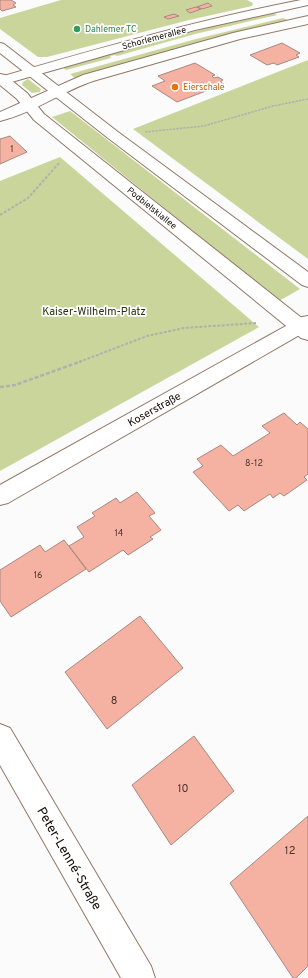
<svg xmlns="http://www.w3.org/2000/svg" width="308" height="978" font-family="Overpass,sans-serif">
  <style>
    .green { fill: #cad59c }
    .building { fill: #f5b2a2; stroke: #aa8880 }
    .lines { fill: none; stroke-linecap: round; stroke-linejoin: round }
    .street-casing { stroke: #937766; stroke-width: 2 }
    .secondary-casing { stroke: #937766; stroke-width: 2 }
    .path-far2 { stroke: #b2b0ad; stroke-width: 1.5; stroke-dasharray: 2.5 1; stroke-linecap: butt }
    .path-far1 { stroke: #b2b0ad; stroke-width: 2; stroke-dasharray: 3 1.5; stroke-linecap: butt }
    .path { stroke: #b2b0ad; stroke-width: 2.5; stroke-dasharray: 4 2; stroke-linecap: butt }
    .street { fill: #fff; fill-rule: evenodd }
    .secondary { fill: #fff; fill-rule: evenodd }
    .leisure-dot { fill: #2e9e5b; stroke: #fff; stroke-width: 1.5 }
    .food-dot { fill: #e8710a; stroke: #fff; stroke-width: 1.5 }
    .labels { text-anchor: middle; stroke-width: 3.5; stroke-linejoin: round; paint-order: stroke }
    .far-leisure-label { font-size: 9px; fill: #27864d; stroke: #fff; text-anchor: start }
    .far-street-label { font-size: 9px; fill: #140b05; stroke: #fff }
    .far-food-label { font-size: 9px; fill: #c56008; stroke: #fff; text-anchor: start }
    .number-label { font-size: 9px; fill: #4c352c }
    .park-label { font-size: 11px; fill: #2a2f0d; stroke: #fff }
    .street-label { font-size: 11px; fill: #140b05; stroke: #fff }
    .near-number-label { font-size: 11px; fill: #4c352c }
    .near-street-label { font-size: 13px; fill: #140b05; stroke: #fff }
  </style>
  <rect width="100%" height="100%" fill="#fafbfa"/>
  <g class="green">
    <path d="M 61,0 L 247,0 L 253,3 L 252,6 L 189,20 L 47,57 L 38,57 L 0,29 L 0,18 Z"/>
    <path d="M 273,12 L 277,15 L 195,34 L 117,56 L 115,55 L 110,56 L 111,58 L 66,70 L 62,67 L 222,24 Z"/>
    <path d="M 283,18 L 288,20 L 200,42 L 75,78 L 70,74 L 196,39 Z"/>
    <path d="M 308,60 L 308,259 L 133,129 Z"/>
    <path d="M 28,79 L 41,89 L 40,92 L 32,93 L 22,85 L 23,82 Z"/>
    <path d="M 70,111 L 300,289 L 279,301 L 52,117 Z"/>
    <path d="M 60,157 L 259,327 L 0,471 L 0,181 Z"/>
  </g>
  <g class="building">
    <path d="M 0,0 L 11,0 L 16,3 L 13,5 L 16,7 L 2,11 L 0,9 Z"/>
    <path d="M 208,3 L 212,6 L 202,9 L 197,7 Z"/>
    <path d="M 196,7 L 201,9 L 190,13 L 186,10 Z"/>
    <path d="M 174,14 L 179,16 L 168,19 L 164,17 Z"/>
    <path d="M 282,43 L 300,53 L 296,55 L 299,57 L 277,65 L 274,63 L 267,65 L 250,55 Z"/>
    <path d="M 195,63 L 215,75 L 212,76 L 214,78 L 218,77 L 223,80 L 220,82 L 224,84 L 177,102 L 152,86 L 165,81 L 158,76 Z"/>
    <path d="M 10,136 L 27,152 L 0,164 L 0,139 Z"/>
    <path d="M 284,413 L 297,425 L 300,422 L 308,429 L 308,474 L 304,477 L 307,480 L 284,496 L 280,493 L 273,498 L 270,494 L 244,511 L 238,505 L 229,511 L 193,472 L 203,466 L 197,459 L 221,445 L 233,456 L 270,433 L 262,426 Z"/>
    <path d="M 137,492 L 155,513 L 149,516 L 161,530 L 150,537 L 153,539 L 128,555 L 123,550 L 89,572 L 69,546 L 84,537 L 77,527 L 95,516 L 92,513 L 116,498 L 120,503 Z"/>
    <path d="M 64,540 L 86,569 L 11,617 L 0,601 L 0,570 L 40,545 L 45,552 Z"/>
    <path d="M 140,616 L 183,668 L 107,729 L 65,672 Z"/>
    <path d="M 194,736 L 234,791 L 171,845 L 132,785 Z"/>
    <path d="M 308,816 L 308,966 L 296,978 L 293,978 L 230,883 Z"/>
  </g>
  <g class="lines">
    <g class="street-casing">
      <g id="street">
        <path d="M 301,0 L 308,0 L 308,5 L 195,30 L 8,83 L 0,83 L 0,77 C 100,48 199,20 301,0 Z"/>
        <path d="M 308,16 L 308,24 L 240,39 L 93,81 C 61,92 33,113 0,121 L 0,112 L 83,75 L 233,33 Z"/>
        <path d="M 308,316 L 308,330 L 8,503 L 0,505 L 0,485 L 302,317 Z"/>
        <path d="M 0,724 L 10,728 L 151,966 L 155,978 L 121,978 L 0,765 Z"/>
      </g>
    </g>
    <g class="secondary-casing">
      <g id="secondary">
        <path d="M 0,43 L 4,44 L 118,132 L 308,272 L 308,287 L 302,285 L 108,138 L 0,53 Z"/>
        <path d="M 0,74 L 5,75 L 27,93 L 44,114 L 308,323 L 308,340 L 301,338 L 34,120 L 17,99 L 0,85 Z"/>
      </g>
    </g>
    <path class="path-far2" d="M 145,132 L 204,126 L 273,106 L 308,99"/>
    <g class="path-far1">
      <path d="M 0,215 L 28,198 L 60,162"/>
      <path d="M 79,362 L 147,336 L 184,328 L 256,323"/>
    </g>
    <path class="path" d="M 0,387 L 15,385 L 82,361"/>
    <use href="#street" class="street"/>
    <use href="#secondary" class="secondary"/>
  </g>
  <circle class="leisure-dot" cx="77" cy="29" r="4"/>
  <circle class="food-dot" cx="175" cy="87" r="4"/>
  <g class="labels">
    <g class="far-leisure-label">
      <text x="85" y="32">Dahlemer TC</text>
    </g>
    <g class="far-street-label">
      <text transform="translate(154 38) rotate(-15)" y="3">Schorlemerallee</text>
      <text transform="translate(152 208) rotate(39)" y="3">Podbielskiallee</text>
    </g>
    <g class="far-food-label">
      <text x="183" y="90">Eierschale</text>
    </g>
    <g class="number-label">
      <text x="12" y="152">1</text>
      <text x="254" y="466">8-12</text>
      <text x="119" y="536">14</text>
      <text x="38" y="578">16</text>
    </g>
    <g class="park-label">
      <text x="94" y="315">Kaiser-Wilhelm-Platz</text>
    </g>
    <g class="street-label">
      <text transform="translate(154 409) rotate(-29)" y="4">Koserstraße</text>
    </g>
    <g class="near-number-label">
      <text x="114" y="704">8</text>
      <text x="183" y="792">10</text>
      <text x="290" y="854">12</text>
    </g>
    <g class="near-street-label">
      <text transform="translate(70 858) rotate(60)" y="5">Peter-Lenné-Straße</text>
    </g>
  </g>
</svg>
